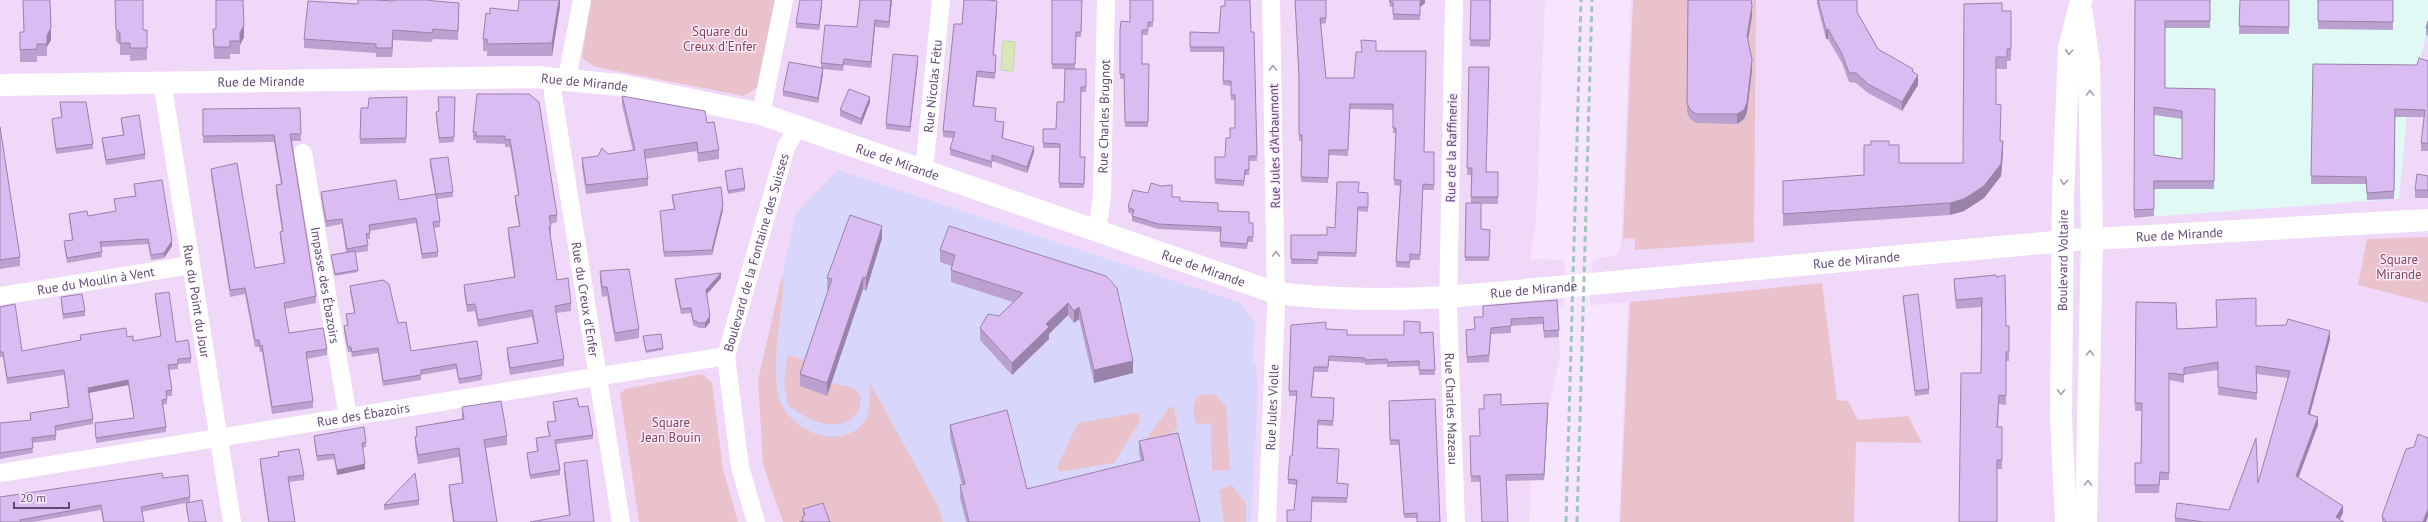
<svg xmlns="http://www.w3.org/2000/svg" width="2428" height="522" font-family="'PT Sans',sans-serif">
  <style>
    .residential { fill: #f0d8f9 }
    .education { fill: #e0f9f4 }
    .medical { fill: #d8d7fb }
    .green { fill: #eac2cb }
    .water { fill: #d8e6b8; stroke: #c5d89e }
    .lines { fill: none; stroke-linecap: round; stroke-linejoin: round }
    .minor { stroke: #fff; stroke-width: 18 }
    .tertiary { stroke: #fff; stroke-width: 22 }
    .secondary { stroke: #fff; stroke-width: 22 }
    .rail { stroke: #a2c6bc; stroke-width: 3; stroke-dasharray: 6 4; stroke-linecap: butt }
    .wall { fill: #bba1d0; fill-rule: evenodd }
    .shaded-wall { fill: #9983a9 }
    .building { fill: #dabbf2; stroke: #9983a9; fill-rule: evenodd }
    .oneway { stroke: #a89bb3 }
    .labels { text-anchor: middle; stroke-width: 3; stroke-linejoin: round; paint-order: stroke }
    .park-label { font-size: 13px; fill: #87464e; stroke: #faeaff }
    .street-label { font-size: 13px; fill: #604975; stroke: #faeaff }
  </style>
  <rect width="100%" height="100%" fill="#f7e4fd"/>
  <g class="residential">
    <path d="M 0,0 L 1545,0 L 1536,221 L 1530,259 L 1565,260 L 1564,308 L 1557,307 L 1560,357 L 1548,409 L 1544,480 L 1531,481 L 1529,522 L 0,522 Z"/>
    <path d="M 1631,0 L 2428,0 L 2428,522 L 1619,522 L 1628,302 L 1590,305 L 1593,260 L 1616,255 L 1621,247 Z"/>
  </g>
  <path class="education" d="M 2135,0 L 2428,0 L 2428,28 L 2407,114 L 2399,199 L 2134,218 Z"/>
  <path class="medical" d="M 838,170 L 1241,303 L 1255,322 L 1253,362 L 1256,363 L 1258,391 L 1251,522 L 783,522 L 758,381 L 796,213 Z"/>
  <g class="green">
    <path d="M 591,0 L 779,0 L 763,84 L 744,96 L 596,67 L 582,58 Z"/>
    <path d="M 1633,0 L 1756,0 L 1754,242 L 1635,250 L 1635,239 L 1623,238 Z"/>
    <path d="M 2428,237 L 2428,303 L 2358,285 L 2367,239 Z"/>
    <path d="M 782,277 C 786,285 778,330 777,343 C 776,358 775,379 778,394 C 785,429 840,454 864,422 C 872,411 869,396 870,383 L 938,506 L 943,522 L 783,522 L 763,464 L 758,381 Z"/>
    <path d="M 1822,283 L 1837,400 L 1848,401 L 1858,420 L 1908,416 L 1922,443 L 1856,442 L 1854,522 L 1620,522 L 1630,302 Z"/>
    <path d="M 787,355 C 794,357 802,358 808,361 C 817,366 822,377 831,382 C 839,387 853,384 859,393 C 862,398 861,406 858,411 C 842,437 806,420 788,405 L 784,384 Z"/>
    <path d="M 702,374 L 712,383 L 723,469 L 738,522 L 639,522 L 620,394 L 625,389 Z"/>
    <path d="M 1215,394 L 1226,407 L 1230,470 L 1212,471 L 1211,423 L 1197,425 C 1193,414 1191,406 1198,396 Z"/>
    <path d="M 1170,406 L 1174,408 L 1178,428 L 1172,433 L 1170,444 L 1137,452 Z"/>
    <path d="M 1136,413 L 1139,415 L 1140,421 L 1114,463 L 1059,472 L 1057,467 L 1078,423 Z"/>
    <path d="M 1232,485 L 1246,504 L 1246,522 L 1224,522 L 1219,490 Z"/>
  </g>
  <path class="water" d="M 1003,41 L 1015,42 L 1013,71 L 1001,70 Z"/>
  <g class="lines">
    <g class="minor">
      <path id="s1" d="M 1454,0 L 1448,308 L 1456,522"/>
      <path id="s2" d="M 553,77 L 553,95 L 621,522"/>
      <path d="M 567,78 L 582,0"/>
      <path id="s3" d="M 162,81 L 232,522"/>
      <path d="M 761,114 L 784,0"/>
      <path id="s4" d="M 303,153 L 348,417"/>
      <path id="s5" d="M 921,171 L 925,160 L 941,0"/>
      <path id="s6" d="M 1097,232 L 1102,196 L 1106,0"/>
      <path id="s7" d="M 0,296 L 191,265"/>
      <path id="s8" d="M 0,473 L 726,356"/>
      <path id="s9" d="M 756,522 L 740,467 L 726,356 L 786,147 L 798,127"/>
      <path id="s10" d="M 1267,522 L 1276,306 L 1271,0"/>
    </g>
    <g class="tertiary">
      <path d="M 2082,13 L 2089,64 L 2092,239 L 2086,522"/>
      <path id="s11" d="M 2066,522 L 2061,417 L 2063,196 L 2069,48 L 2081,1"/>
    </g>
    <path class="secondary" id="s12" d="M 0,85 L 535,77 L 619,85 L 761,114 L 1276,293 C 1338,300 1387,300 1448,297 L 2076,240 L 2428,220"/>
    <g class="rail">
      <path d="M 1566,522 L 1581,0"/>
      <path d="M 1577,522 L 1592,0"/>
    </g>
  </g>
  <g class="wall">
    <path d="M 115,0 L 143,30 L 147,30 L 147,60 L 130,61 L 130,55 L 120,55 L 120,45 L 116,41 Z"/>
    <path d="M 560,0 L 560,6 L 552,56 L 487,56 L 487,51 L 483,51 L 483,39 L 490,14 L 518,11 Z"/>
    <path d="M 892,0 L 889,28 L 875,27 L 871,68 L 844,65 L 843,71 L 823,69 L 823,74 L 818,103 L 783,96 L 783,91 L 821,68 L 821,63 L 857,27 Z"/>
    <path d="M 1052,0 L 1082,0 L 1081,37 L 1076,37 L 1075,69 L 1086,69 L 1086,92 L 1081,92 L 1080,157 L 1085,157 L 1084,188 L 1059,188 L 1060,148 L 1043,148 L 1043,129 L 1056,129 L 1064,102 L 1065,69 L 1052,69 Z"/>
    <path d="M 1153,0 L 1153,27 L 1148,27 L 1148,35 L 1142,35 L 1142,64 L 1149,64 L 1148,127 L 1125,127 L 1124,79 L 1120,79 L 1121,21 L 1130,22 Z"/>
    <path d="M 1295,0 L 1326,0 L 1326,23 L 1321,24 L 1326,78 L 1354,78 L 1376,51 L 1424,152 L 1434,152 L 1434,190 L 1423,190 L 1420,260 L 1410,260 L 1410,268 L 1396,267 L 1400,186 L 1394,185 L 1396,133 L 1393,133 L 1393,110 L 1350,109 L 1348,156 L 1329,155 L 1328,183 L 1301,182 L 1302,141 L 1299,141 L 1299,81 Z"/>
    <path d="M 1389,0 L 1425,0 L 1425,3 L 1420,7 L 1420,20 L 1393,20 L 1393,7 L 1390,7 Z"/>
    <path d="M 1471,0 L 1491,0 L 1490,47 L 1470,46 Z"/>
    <path d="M 1688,0 L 1752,16 L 1748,40 L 1752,70 L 1747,112 L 1744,119 L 1737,124 L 1696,123 L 1690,119 L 1687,112 Z"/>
    <path d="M 1817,0 L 1857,0 L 1857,12 L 1878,49 L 1913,72 L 1918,85 L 1902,111 L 1868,93 L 1856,83 L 1849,82 L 1842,63 L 1828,39 L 1826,39 L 1817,4 Z"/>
    <path d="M 2135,0 L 2210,0 L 2210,28 L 2165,28 L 2165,88 L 2215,89 L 2214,189 L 2154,189 L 2154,216 L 2134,218 ZM 2154,115 L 2182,119 L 2182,159 L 2154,155 Z"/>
    <path d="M 2240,0 L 2289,0 L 2289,34 L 2239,34 Z"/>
    <path d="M 2318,0 L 2393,0 L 2393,30 L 2318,29 Z"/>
    <path d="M 822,5 L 819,30 L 796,28 L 796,23 Z"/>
    <path d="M 997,7 L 994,55 L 996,61 L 995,79 L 977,77 L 974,106 L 996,114 L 995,121 L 1004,128 L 1003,138 L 1034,152 L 1027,173 L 992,161 L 992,168 L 950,155 L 950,149 L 953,138 L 943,137 L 943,131 L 962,24 Z"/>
    <path d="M 2002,11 L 2011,11 L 2011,61 L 2007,61 L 2007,69 L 1996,69 L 1996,104 L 2000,141 L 2003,153 L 2001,176 L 1984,198 L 1964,211 L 1950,215 L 1783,226 L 1783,181 L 1864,175 L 1899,163 L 1963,163 Z"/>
    <path d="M 459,13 L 458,40 L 433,39 L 432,42 L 393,40 L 392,57 L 376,57 L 376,53 L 304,48 L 304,39 Z"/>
    <path d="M 2428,21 L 2428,36 L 2426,35 L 2426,28 Z"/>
    <path d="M 213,29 L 244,37 L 240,45 L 240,54 L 230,54 L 230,59 L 214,59 Z"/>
    <path d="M 20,32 L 51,40 L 47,47 L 47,56 L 37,56 L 37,62 L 20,62 Z"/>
    <path d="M 1190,32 L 1219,33 L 1254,32 L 1257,161 L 1249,161 L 1249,175 L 1245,175 L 1244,186 L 1215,184 L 1215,157 L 1225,157 L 1230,138 L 1235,128 L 1235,100 L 1231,100 L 1231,86 L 1223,85 L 1223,52 L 1190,52 Z"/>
    <path d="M 918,61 L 910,132 L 886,129 L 886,124 Z"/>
    <path d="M 2428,61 L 2428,151 L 2421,151 L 2421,143 L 2424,117 L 2395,117 L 2394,199 L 2367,200 L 2366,184 L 2311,184 L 2313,64 L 2417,65 Z"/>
    <path d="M 1469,67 L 1487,172 L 1498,172 L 1498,204 L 1481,204 L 1481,229 L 1490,230 L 1489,261 L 1465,261 L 1466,203 L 1471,203 L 1471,175 L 1467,175 Z"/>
    <path d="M 529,94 L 557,215 L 557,222 L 551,224 L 551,234 L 550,234 L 557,280 L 571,303 L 571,311 L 556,313 L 564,359 L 564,366 L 510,375 L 507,356 L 507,348 L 537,343 L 532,317 L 478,327 L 475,311 L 467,312 L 464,293 L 464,285 L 514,277 L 508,235 L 508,228 L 519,226 L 515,203 L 515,196 L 518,195 L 510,147 L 505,147 L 505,144 L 476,143 L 476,140 L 473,140 L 473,132 Z"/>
    <path d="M 622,96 L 707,123 L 719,150 L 719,159 L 698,162 L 697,151 L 645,159 L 648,178 L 648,186 L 586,194 L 582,167 L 582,158 L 633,151 L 622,105 Z"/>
    <path d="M 407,97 L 406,143 L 360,144 L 361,108 L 368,108 Z"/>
    <path d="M 438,97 L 455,97 L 454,142 L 439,143 L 436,117 L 436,112 L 439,112 Z"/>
    <path d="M 60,102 L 93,144 L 93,149 L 56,154 L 52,124 L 52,119 L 61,117 Z"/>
    <path d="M 870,102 L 861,125 L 840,116 L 840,110 Z"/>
    <path d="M 300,108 L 301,141 L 292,141 L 316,296 L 316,303 L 285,309 L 289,333 L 327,349 L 327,355 L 307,359 L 313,401 L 313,408 L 272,414 L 262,352 L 260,352 L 259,347 L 255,347 L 245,294 L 230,297 L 211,175 L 211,169 L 255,268 L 284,264 L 280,238 L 280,232 L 282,231 L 276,192 L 276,185 L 281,185 L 274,142 L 203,143 L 203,109 Z"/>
    <path d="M 121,118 L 145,154 L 145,159 L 106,165 L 102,143 L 102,138 L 123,135 L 121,123 Z"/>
    <path d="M 0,127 L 20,257 L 20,266 L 0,269 Z"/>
    <path d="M 430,159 L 453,192 L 453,197 L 437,199 L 440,221 L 440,227 L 434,228 L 438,252 L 438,257 L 422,259 L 416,223 L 370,231 L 370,239 L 367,239 L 368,251 L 355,253 L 358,272 L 335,276 L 331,255 L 346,252 L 342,224 L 326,227 L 321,197 L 321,192 L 399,200 L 435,194 L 430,165 Z"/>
    <path d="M 725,171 L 745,188 L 745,191 L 728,194 Z"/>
    <path d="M 2428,176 L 2428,198 L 2415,198 L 2415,190 Z"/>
    <path d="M 134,184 L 172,246 L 164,258 L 151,260 L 148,244 L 101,247 L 102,257 L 67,263 L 64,246 L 64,241 L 72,240 L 69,219 L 69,214 L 88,216 L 116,211 L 114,199 L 135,196 Z"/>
    <path d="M 1359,192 L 1368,193 L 1368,212 L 1358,211 L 1356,257 L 1318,256 L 1318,264 L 1291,264 L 1291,235 L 1327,235 L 1335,228 Z"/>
    <path d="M 1148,193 L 1172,197 L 1180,201 L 1218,211 L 1249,223 L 1253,223 L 1253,242 L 1248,242 L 1247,249 L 1220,247 L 1221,232 L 1158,229 L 1132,221 L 1132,214 L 1128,212 L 1128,207 Z"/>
    <path d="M 672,195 L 723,210 L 712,255 L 664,257 L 660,211 L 674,209 L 672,200 Z"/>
    <path d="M 882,238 L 866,291 L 863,289 L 827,396 L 800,386 L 800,374 L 828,290 L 827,290 L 827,278 Z"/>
    <path d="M 940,250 L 1106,276 L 1133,373 L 1094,383 L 1079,319 L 1074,323 L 1068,315 L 1049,334 L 1049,339 L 1012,375 L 980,340 L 980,328 L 999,316 L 1013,302 L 951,282 L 951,270 L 952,266 L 940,262 Z"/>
    <path d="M 600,271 L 639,329 L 639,338 L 615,342 L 607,296 L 602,297 L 600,281 Z"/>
    <path d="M 1996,275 L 2006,326 L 2009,326 L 2009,361 L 2006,361 L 2006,405 L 1999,404 L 1998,427 L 2002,427 L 2002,469 L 1997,469 L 1981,373 L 1981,307 L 1956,309 L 1954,288 L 1954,279 Z"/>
    <path d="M 721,278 L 707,294 L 710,322 L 705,328 L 699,328 L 693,325 L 691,313 L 681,314 L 675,284 L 675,279 Z"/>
    <path d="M 350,286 L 398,323 L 411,351 L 477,341 L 482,375 L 482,380 L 459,384 L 456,369 L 421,375 L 421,380 L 383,386 L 378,353 L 352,357 L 351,352 L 348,352 L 344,331 L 344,326 L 347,326 L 346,314 L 354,313 L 350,291 Z"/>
    <path d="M 155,294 L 176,342 L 191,358 L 191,363 L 178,364 L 178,369 L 169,370 L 172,390 L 172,396 L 167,396 L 167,404 L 162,405 L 166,427 L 166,432 L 96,443 L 95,423 L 134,418 L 128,385 L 89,393 L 93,419 L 93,424 L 56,431 L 56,440 L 32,443 L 33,453 L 0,459 L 0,423 L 30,420 L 30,413 L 68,407 L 64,375 L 7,384 L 3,357 L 0,357 L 0,307 L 22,351 L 80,341 L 80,335 L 127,337 L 133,341 L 161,336 L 155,299 Z"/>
    <path d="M 1903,296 L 1929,389 L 1929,394 L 1915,396 L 1903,301 Z"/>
    <path d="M 61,297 L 85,311 L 85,316 L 63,319 L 61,302 Z"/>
    <path d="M 1557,300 L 1559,337 L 1544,338 L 1543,324 L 1511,326 L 1511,333 L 1491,334 L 1489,362 L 1467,363 L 1466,330 L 1474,330 L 1483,317 L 1483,306 Z"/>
    <path d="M 2136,302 L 2177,329 L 2256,326 L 2330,339 L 2310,414 L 2318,425 L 2298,478 L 2343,513 L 2340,519 L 2344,522 L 2175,522 L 2175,518 L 2229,510 L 2258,483 L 2288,378 L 2256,374 L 2257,400 L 2218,395 L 2218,370 L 2184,375 L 2184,383 L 2169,380 L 2169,480 L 2160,480 L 2159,493 L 2135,493 L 2135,463 L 2141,463 L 2142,411 L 2135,411 Z"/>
    <path d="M 1326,329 L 1347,335 L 1404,335 L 1420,333 L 1433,332 L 1435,375 L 1419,375 L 1419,366 L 1387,367 L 1387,364 L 1365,365 L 1365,363 L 1329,361 L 1328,372 L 1314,372 L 1312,397 L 1334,398 L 1333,426 L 1318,425 L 1317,448 L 1339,454 L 1337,483 L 1348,484 L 1347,503 L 1312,502 L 1294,510 L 1296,485 L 1288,484 L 1288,479 L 1292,456 L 1296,396 L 1289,396 L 1289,391 Z"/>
    <path d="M 643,336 L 663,348 L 663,350 L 646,353 Z"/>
    <path d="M 1435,399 L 1417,518 L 1404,518 L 1399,445 L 1390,445 L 1389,401 Z"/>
    <path d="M 553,402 L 579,407 L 593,435 L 593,439 L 556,444 L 560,470 L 560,475 L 530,479 L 527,457 L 527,453 L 537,451 L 536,443 L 536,438 L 549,436 L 547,427 L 547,422 L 555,421 L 553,406 Z"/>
    <path d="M 1501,405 L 1548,409 L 1544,480 L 1471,482 L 1470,436 L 1480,436 Z"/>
    <path d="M 462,407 L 507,436 L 507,445 L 486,448 L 497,522 L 453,522 L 449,494 L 449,485 L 462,483 L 459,457 L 418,464 L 415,445 L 415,437 L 416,436 L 416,427 L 462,419 Z"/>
    <path d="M 950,425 L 1027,489 L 1141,461 L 1139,454 L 1139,441 L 1200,522 L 966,522 L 960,498 L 960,485 L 962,485 L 950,437 Z"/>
    <path d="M 314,436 L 366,442 L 366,447 L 362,448 L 365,469 L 337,475 L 334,459 L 317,461 L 314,441 Z"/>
    <path d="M 2428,438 L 2428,516 L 2426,522 L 2382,522 L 2382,516 L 2414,447 Z"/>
    <path d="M 278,452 L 304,475 L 304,480 L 289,482 L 295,522 L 268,522 L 260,464 L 260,459 L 278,456 Z"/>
    <path d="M 564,463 L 594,522 L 569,515 L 564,472 Z"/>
    <path d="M 163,478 L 190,497 L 190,502 L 142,512 L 144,522 L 103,522 L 101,510 L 33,522 L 0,522 Z"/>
    <path d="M 419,500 L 419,505 L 384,510 L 384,505 Z"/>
    <path d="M 186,503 L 206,522 L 189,522 L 186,508 Z"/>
    <path d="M 803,509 L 830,522 L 802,521 L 802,517 L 804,516 L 803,514 Z"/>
  </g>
  <g class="shaded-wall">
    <path d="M 559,0 L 560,0 L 560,6 L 552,56 L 552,43 Z"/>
    <path d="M 822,0 L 822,5 L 819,30 L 819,25 Z"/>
    <path d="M 891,0 L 892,0 L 889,28 L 889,22 Z"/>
    <path d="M 1422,0 L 1425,0 L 1425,3 L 1420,7 L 1420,20 L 1420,2 Z"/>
    <path d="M 997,1 L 997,7 L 993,61 L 993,55 Z"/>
    <path d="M 1752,6 L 1752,16 L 1747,45 L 1747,36 Z"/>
    <path d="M 875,20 L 875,27 L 871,68 L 871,62 Z"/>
    <path d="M 244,25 L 244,37 L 240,45 L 240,33 Z"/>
    <path d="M 51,28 L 51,40 L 47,47 L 47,35 Z"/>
    <path d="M 1828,29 L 1828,39 L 1826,39 L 1826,30 Z"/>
    <path d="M 393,30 L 393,40 L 392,57 L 392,48 Z"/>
    <path d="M 918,56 L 918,61 L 910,132 L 910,127 Z"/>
    <path d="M 1752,60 L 1752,70 L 1747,112 L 1744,119 L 1737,124 L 1737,114 Z"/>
    <path d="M 823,68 L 823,74 L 818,103 L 818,98 Z"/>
    <path d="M 977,71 L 977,77 L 973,112 L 973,106 Z"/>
    <path d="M 1918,75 L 1918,85 L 1902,111 L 1902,102 Z"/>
    <path d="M 870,97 L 870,102 L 861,125 L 861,119 Z"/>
    <path d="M 2003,141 L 2003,153 L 2001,176 L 1984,198 L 1964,211 L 1950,215 L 1950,203 Z"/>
    <path d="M 1034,147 L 1034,152 L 1027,173 L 1027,167 Z"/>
    <path d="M 723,205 L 723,210 L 712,255 L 712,250 Z"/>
    <path d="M 882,226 L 882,238 L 866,291 L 866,278 Z"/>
    <path d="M 172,241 L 172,246 L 164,258 L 164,253 Z"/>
    <path d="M 721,273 L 721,278 L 706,295 L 706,290 Z"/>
    <path d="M 863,277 L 863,289 L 827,396 L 827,383 Z"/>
    <path d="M 1068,303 L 1068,315 L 1049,334 L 1049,339 L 1012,375 L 1012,363 L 1046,324 Z"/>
    <path d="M 1079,307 L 1079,319 L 1074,323 L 1074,311 Z"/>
    <path d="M 710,316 L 710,322 L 705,328 L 705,323 Z"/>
    <path d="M 2330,331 L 2330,339 L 2308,421 L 2308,414 Z"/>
    <path d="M 1133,361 L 1133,373 L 1094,383 L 1094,370 Z"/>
    <path d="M 128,380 L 128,385 L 88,393 L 88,388 Z"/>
    <path d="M 1548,403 L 1548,409 L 1544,480 L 1544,474 Z"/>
    <path d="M 2318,417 L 2318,425 L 2296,484 L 2296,476 Z"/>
    <path d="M 365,464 L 365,469 L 337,475 L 337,470 Z"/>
    <path d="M 2343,506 L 2343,513 L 2338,522 L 2336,517 Z"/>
    <path d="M 2428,509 L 2428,516 L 2426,522 L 2423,522 Z"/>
  </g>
  <g class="building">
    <path d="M 23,0 L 50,0 L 51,28 L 47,35 L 47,44 L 37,44 L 37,49 L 20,50 L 20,32 L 24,32 Z"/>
    <path d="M 115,0 L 143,0 L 143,30 L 147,30 L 147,48 L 130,48 L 130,43 L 120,43 L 120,33 L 116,29 Z"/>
    <path d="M 216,0 L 243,0 L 244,25 L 240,33 L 240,41 L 230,41 L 230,47 L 214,47 L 213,29 L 216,29 Z"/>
    <path d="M 358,0 L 375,0 L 394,1 L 394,0 L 428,0 L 435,1 L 459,3 L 458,31 L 433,29 L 432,33 L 393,30 L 392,48 L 376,48 L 376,44 L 304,39 L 308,1 L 358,4 Z"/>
    <path d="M 519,0 L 559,0 L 552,43 L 487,44 L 487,39 L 483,39 L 486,13 L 490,14 L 490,8 L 518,11 Z"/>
    <path d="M 800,0 L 822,0 L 819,25 L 796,23 Z"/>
    <path d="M 860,0 L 891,0 L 889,22 L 875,20 L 871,62 L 844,59 L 843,65 L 821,63 L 825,25 L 857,27 Z"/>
    <path d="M 964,0 L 988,0 L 997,1 L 993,55 L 996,55 L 995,73 L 977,71 L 973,106 L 996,108 L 995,121 L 1004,122 L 1002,138 L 1034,147 L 1027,167 L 992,155 L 992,162 L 950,149 L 955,132 L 943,131 L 954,24 L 962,24 Z"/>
    <path d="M 1052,0 L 1082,0 L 1081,32 L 1076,32 L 1075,64 L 1052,64 Z"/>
    <path d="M 1130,0 L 1153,0 L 1153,22 L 1148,22 L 1148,30 L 1142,30 L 1142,64 L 1149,64 L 1148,122 L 1125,122 L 1124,74 L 1120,74 L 1120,30 L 1121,21 L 1130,22 Z"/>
    <path d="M 1225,0 L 1250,0 L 1251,32 L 1254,32 L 1257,156 L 1249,156 L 1249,170 L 1245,170 L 1244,181 L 1215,179 L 1215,157 L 1225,157 L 1226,138 L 1230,138 L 1230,128 L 1235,128 L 1235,95 L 1231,95 L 1231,81 L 1223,81 L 1224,47 L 1190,47 L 1190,32 L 1219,33 L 1221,6 L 1225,6 Z"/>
    <path d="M 1295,0 L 1326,0 L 1326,18 L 1320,18 L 1326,78 L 1354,78 L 1356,52 L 1362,52 L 1361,40 L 1376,41 L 1376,51 L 1426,51 L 1424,152 L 1434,152 L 1434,185 L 1423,184 L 1420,255 L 1410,254 L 1410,262 L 1396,262 L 1401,180 L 1394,180 L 1396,128 L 1393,128 L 1393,104 L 1350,104 L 1348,150 L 1329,150 L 1328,178 L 1301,177 L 1302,135 L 1299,135 L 1299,76 Z"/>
    <path d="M 1390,0 L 1422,0 L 1420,2 L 1420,15 L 1393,14 L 1393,2 L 1390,2 Z"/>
    <path d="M 1471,0 L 1490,0 L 1490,40 L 1470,40 Z"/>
    <path d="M 1688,0 L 1751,0 L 1752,6 L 1747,36 L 1752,60 L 1747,103 L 1744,110 L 1737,114 L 1696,114 L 1690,110 L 1687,103 Z"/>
    <path d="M 1818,0 L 1857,0 L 1857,12 L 1878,49 L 1913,69 L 1912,71 L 1918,75 L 1902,102 L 1868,84 L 1856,73 L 1849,73 L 1842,54 L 1828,29 L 1826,30 Z"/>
    <path d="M 2135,0 L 2210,0 L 2210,21 L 2165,21 L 2165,88 L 2215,89 L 2214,181 L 2154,181 L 2154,209 L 2134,210 ZM 2154,107 L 2182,111 L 2182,159 L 2154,155 Z"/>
    <path d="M 2240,0 L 2289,0 L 2289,27 L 2239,26 Z"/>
    <path d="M 2318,0 L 2393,0 L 2393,22 L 2318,21 Z"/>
    <path d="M 2002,3 L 2002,11 L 2011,11 L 2011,49 L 2007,49 L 2007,57 L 1996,57 L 1996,104 L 2001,105 L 2000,141 L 2003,141 L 2001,164 L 1984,186 L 1964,199 L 1950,203 L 1783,214 L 1783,181 L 1864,175 L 1864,145 L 1871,145 L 1871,141 L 1889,141 L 1889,145 L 1899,145 L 1899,163 L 1963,163 L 1964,4 Z"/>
    <path d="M 2428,21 L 2428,28 L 2426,28 Z"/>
    <path d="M 893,54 L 918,56 L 910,127 L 886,124 Z"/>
    <path d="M 2419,58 L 2428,61 L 2428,143 L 2421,143 L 2425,110 L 2395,109 L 2394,191 L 2367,193 L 2366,177 L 2311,176 L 2313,64 L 2417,65 Z"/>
    <path d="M 789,62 L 823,68 L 818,98 L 783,91 Z"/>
    <path d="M 1469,67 L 1489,67 L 1486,172 L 1498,172 L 1498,197 L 1471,197 L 1472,168 L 1467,168 Z"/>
    <path d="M 1065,69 L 1086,69 L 1086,87 L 1081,87 L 1080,157 L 1085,157 L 1084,184 L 1059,183 L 1060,144 L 1043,143 L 1043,129 L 1056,129 L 1057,102 L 1064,102 Z"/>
    <path d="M 849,89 L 870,97 L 861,119 L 840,110 Z"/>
    <path d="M 477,94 L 529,94 L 539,102 L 557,215 L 549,216 L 551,226 L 549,227 L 557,280 L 568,278 L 571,303 L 555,306 L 564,359 L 510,368 L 507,348 L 538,343 L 532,310 L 478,320 L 475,304 L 467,305 L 464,285 L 515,277 L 508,228 L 520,226 L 515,196 L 519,195 L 510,139 L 505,140 L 505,136 L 476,136 L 476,132 L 473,132 Z"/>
    <path d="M 622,96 L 705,111 L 707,123 L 714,122 L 719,150 L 698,153 L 697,142 L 644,150 L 648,178 L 586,185 L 582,158 L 598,156 L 602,148 L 608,154 L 635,150 Z"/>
    <path d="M 407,97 L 406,138 L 360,139 L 361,108 L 368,108 L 369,98 Z"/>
    <path d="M 438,97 L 455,97 L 454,137 L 439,138 L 436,112 L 439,111 Z"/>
    <path d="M 60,102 L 86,102 L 93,144 L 56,149 L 52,119 L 62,117 Z"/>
    <path d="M 300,108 L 301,134 L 290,134 L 316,296 L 284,303 L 289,333 L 323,328 L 327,349 L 306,352 L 313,401 L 272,407 L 262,345 L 260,346 L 259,340 L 255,340 L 245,288 L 230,290 L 211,169 L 237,163 L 255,268 L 285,263 L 280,232 L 283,231 L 276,185 L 282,184 L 274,135 L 203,136 L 203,109 Z"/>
    <path d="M 139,115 L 145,154 L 106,160 L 102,138 L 124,135 L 121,118 Z"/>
    <path d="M 0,127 L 20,257 L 0,260 Z"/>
    <path d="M 448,157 L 453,192 L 436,194 L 440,221 L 433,222 L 438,252 L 422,254 L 416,218 L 369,225 L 370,233 L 366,234 L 368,245 L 347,249 L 342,219 L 326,221 L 321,192 L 396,180 L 399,200 L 436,194 L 430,159 Z"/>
    <path d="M 742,168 L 745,188 L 728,191 L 725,171 Z"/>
    <path d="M 2417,174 L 2428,176 L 2428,190 L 2415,190 Z"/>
    <path d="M 162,180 L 172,241 L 164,253 L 151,255 L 148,239 L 100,242 L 102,252 L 67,258 L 64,241 L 73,240 L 69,214 L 87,211 L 88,216 L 116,211 L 114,199 L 136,196 L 134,184 Z"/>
    <path d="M 1337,182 L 1359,182 L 1358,192 L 1368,193 L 1368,207 L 1358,207 L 1356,253 L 1318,252 L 1318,260 L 1291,259 L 1291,235 L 1327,235 L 1327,227 L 1335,228 Z"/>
    <path d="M 1151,183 L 1161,186 L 1172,185 L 1172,197 L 1180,197 L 1180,201 L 1218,203 L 1218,211 L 1249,212 L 1249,223 L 1253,223 L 1253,237 L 1248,237 L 1247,244 L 1220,242 L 1221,227 L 1158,224 L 1132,216 L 1134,210 L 1128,207 L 1133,190 L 1148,193 Z"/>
    <path d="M 721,187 L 723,205 L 712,250 L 664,252 L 660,211 L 675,209 L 672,195 Z"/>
    <path d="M 1466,203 L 1481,203 L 1481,229 L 1490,230 L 1489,257 L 1465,257 Z"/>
    <path d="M 850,215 L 882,226 L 866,278 L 863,277 L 827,383 L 800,374 L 832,279 L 827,278 Z"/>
    <path d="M 949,226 L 1106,276 L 1117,288 L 1133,361 L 1094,370 L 1079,307 L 1074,311 L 1068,303 L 1046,324 L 1049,327 L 1012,363 L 980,328 L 988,314 L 999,316 L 1023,293 L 951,270 L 955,255 L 940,250 Z"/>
    <path d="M 355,251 L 358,270 L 335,274 L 331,255 Z"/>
    <path d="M 629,269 L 639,329 L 615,333 L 607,287 L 602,287 L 600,271 Z"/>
    <path d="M 721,273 L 706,290 L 710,316 L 705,323 L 699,323 L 693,320 L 691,308 L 681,309 L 675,279 Z"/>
    <path d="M 1996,275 L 1997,277 L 2005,275 L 2006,326 L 2009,326 L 2009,352 L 2006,352 L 2006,396 L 1999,395 L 1997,427 L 2002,427 L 2002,460 L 1997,460 L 1997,522 L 1959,522 L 1961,373 L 1981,373 L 1982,298 L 1956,300 L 1954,279 Z"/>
    <path d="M 383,280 L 389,284 L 398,323 L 406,322 L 411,351 L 477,341 L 482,375 L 459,379 L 456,364 L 421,370 L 421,375 L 383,381 L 378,348 L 352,352 L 351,347 L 348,347 L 344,326 L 348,325 L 346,314 L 355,313 L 350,286 Z"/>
    <path d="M 169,292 L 176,342 L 188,340 L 191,358 L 178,359 L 178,364 L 168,365 L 172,390 L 166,391 L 167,399 L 162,400 L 166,427 L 96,438 L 95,423 L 134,418 L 128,380 L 88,388 L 93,419 L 55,426 L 56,435 L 32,438 L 33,448 L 0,453 L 0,423 L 31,420 L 30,413 L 69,407 L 64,370 L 7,378 L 3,352 L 0,352 L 0,307 L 15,304 L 22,351 L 81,340 L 80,335 L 126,328 L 127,337 L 133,336 L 133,341 L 161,336 L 155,294 Z"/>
    <path d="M 82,294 L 85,311 L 63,314 L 61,297 Z"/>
    <path d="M 1918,294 L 1929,389 L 1915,391 L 1903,296 Z"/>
    <path d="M 2256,298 L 2256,326 L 2286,325 L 2288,319 L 2330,331 L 2308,414 L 2318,417 L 2296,476 L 2343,506 L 2336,517 L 2344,522 L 2204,522 L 2175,518 L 2177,503 L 2229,510 L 2256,438 L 2258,483 L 2290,371 L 2256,366 L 2257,393 L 2218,387 L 2218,362 L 2184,368 L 2184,375 L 2169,373 L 2169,473 L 2160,472 L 2159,485 L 2135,485 L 2135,463 L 2141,463 L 2142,403 L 2135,403 L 2136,302 L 2176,303 L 2177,329 L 2217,327 L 2216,300 Z"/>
    <path d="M 1557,300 L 1559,330 L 1544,331 L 1543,317 L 1511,319 L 1511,326 L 1491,328 L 1489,355 L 1467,357 L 1466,330 L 1475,329 L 1474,317 L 1483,317 L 1483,306 Z"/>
    <path d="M 1404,321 L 1420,322 L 1420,333 L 1433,332 L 1435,370 L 1419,370 L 1419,361 L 1387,362 L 1387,359 L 1365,360 L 1365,358 L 1329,356 L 1328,367 L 1314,367 L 1311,397 L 1334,398 L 1333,421 L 1318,420 L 1317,448 L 1339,449 L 1337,483 L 1348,484 L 1347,498 L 1312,497 L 1311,522 L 1287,522 L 1287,510 L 1294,510 L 1297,480 L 1288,479 L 1290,456 L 1292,456 L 1297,391 L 1289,391 L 1291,325 L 1326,322 L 1326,329 L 1347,330 L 1347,335 L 1404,335 Z"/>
    <path d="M 661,334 L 663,348 L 646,351 L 643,336 Z"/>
    <path d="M 1501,394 L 1501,405 L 1548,403 L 1544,474 L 1506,475 L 1508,522 L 1482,522 L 1480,476 L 1471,476 L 1470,436 L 1480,436 L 1479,409 L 1484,409 L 1484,395 Z"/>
    <path d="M 577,398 L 579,407 L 588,406 L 593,435 L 555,440 L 560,470 L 530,475 L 527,453 L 538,451 L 536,438 L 550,436 L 547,422 L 556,421 L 553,402 Z"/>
    <path d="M 1435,399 L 1440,522 L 1417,522 L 1417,513 L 1404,514 L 1399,440 L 1390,440 L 1389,401 Z"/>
    <path d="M 501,401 L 507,436 L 484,440 L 497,522 L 454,522 L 449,485 L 463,483 L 459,448 L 418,455 L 415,437 L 417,436 L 416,427 L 464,419 L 462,407 Z"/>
    <path d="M 1007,410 L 1027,489 L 1144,460 L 1139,441 L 1178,433 L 1200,522 L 969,522 L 960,485 L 965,484 L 950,425 Z"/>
    <path d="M 364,427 L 366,442 L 362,443 L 365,464 L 337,470 L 334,454 L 317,456 L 314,436 Z"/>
    <path d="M 2418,434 L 2428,438 L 2428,509 L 2423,522 L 2386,522 L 2382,516 L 2406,449 L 2414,447 Z"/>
    <path d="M 299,449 L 304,475 L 288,477 L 295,522 L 269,522 L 260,459 L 279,456 L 278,452 Z"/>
    <path d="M 587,460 L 594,522 L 530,522 L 570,515 L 564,463 Z"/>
    <path d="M 162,473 L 163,478 L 188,475 L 190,497 L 141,507 L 144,522 L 104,522 L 101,505 L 20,520 L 21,522 L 0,522 L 0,497 Z"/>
    <path d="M 415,473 L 419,500 L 384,505 Z"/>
    <path d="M 202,500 L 206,522 L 189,522 L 186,503 Z"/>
    <path d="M 823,503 L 830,522 L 799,522 L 803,521 L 802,517 L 805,515 L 803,509 Z"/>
  </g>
  <defs><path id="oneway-chevron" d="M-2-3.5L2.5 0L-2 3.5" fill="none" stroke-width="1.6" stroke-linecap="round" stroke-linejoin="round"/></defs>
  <g class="oneway">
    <use href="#oneway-chevron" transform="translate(2069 52) rotate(95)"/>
    <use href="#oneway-chevron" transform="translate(1273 68) rotate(-91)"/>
    <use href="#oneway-chevron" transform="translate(2090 93) rotate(-91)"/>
    <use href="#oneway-chevron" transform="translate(2064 182) rotate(93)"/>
    <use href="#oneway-chevron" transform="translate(1276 254) rotate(-91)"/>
    <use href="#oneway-chevron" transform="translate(2090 353) rotate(-89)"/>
    <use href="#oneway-chevron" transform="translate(2061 392) rotate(91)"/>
    <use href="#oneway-chevron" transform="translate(2088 483) rotate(-89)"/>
  </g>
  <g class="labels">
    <g class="park-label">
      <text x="720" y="36">Square du<tspan x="720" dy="15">Creux d'Enfer</tspan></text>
      <text x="2399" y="264">Square<tspan x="2399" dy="15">Mirande</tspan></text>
      <text x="671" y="427">Square<tspan x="671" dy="15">Jean Bouin</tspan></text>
    </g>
    <g class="street-label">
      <text dy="5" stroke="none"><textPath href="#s12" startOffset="261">Rue de Mirande</textPath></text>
      <text dy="5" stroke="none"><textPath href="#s12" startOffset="585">Rue de Mirande</textPath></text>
      <text dy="5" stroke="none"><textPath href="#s5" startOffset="86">Rue Nicolas Fétu</textPath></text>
      <text dy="5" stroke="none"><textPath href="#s6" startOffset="116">Rue Charles Brugnot</textPath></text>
      <text transform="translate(1274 146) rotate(-91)" y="5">Rue Jules d'Arbaumont</text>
      <text transform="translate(1451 148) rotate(-89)" y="5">Rue de la Raffinerie</text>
      <text dy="5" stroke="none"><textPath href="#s12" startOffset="909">Rue de Mirande</textPath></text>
      <text dy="5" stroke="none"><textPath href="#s12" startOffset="2216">Rue de Mirande</textPath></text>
      <text dy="5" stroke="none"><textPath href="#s9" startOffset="277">Boulevard de la Fontaine des Suisses</textPath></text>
      <text dy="5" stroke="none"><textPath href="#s12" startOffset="1892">Rue de Mirande</textPath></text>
      <text dy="5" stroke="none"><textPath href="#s11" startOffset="262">Boulevard Voltaire</textPath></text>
      <text dy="5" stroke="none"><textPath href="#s12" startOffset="1233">Rue de Mirande</textPath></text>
      <text dy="5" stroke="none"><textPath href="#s7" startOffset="97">Rue du Moulin à Vent</textPath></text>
      <text dy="5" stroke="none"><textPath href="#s4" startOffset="134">Impasse des Ébazoirs</textPath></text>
      <text dy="5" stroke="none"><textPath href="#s12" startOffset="1568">Rue de Mirande</textPath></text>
      <text dy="5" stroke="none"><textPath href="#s2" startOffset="225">Rue du Creux d'Enfer</textPath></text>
      <text dy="5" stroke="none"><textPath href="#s3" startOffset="223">Rue du Point du Jour</textPath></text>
      <text dy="5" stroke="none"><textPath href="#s10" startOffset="115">Rue Jules Violle</textPath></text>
      <text dy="5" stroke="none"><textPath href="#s1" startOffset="409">Rue Charles Mazeau</textPath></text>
      <text dy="5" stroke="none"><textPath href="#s8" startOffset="368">Rue des Ébazoirs</textPath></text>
    </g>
  </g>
  <path d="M14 502v6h55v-6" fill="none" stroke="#604975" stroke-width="2"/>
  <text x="20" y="502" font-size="12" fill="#604975" stroke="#faeaff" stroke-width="3" paint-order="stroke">20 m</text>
</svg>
